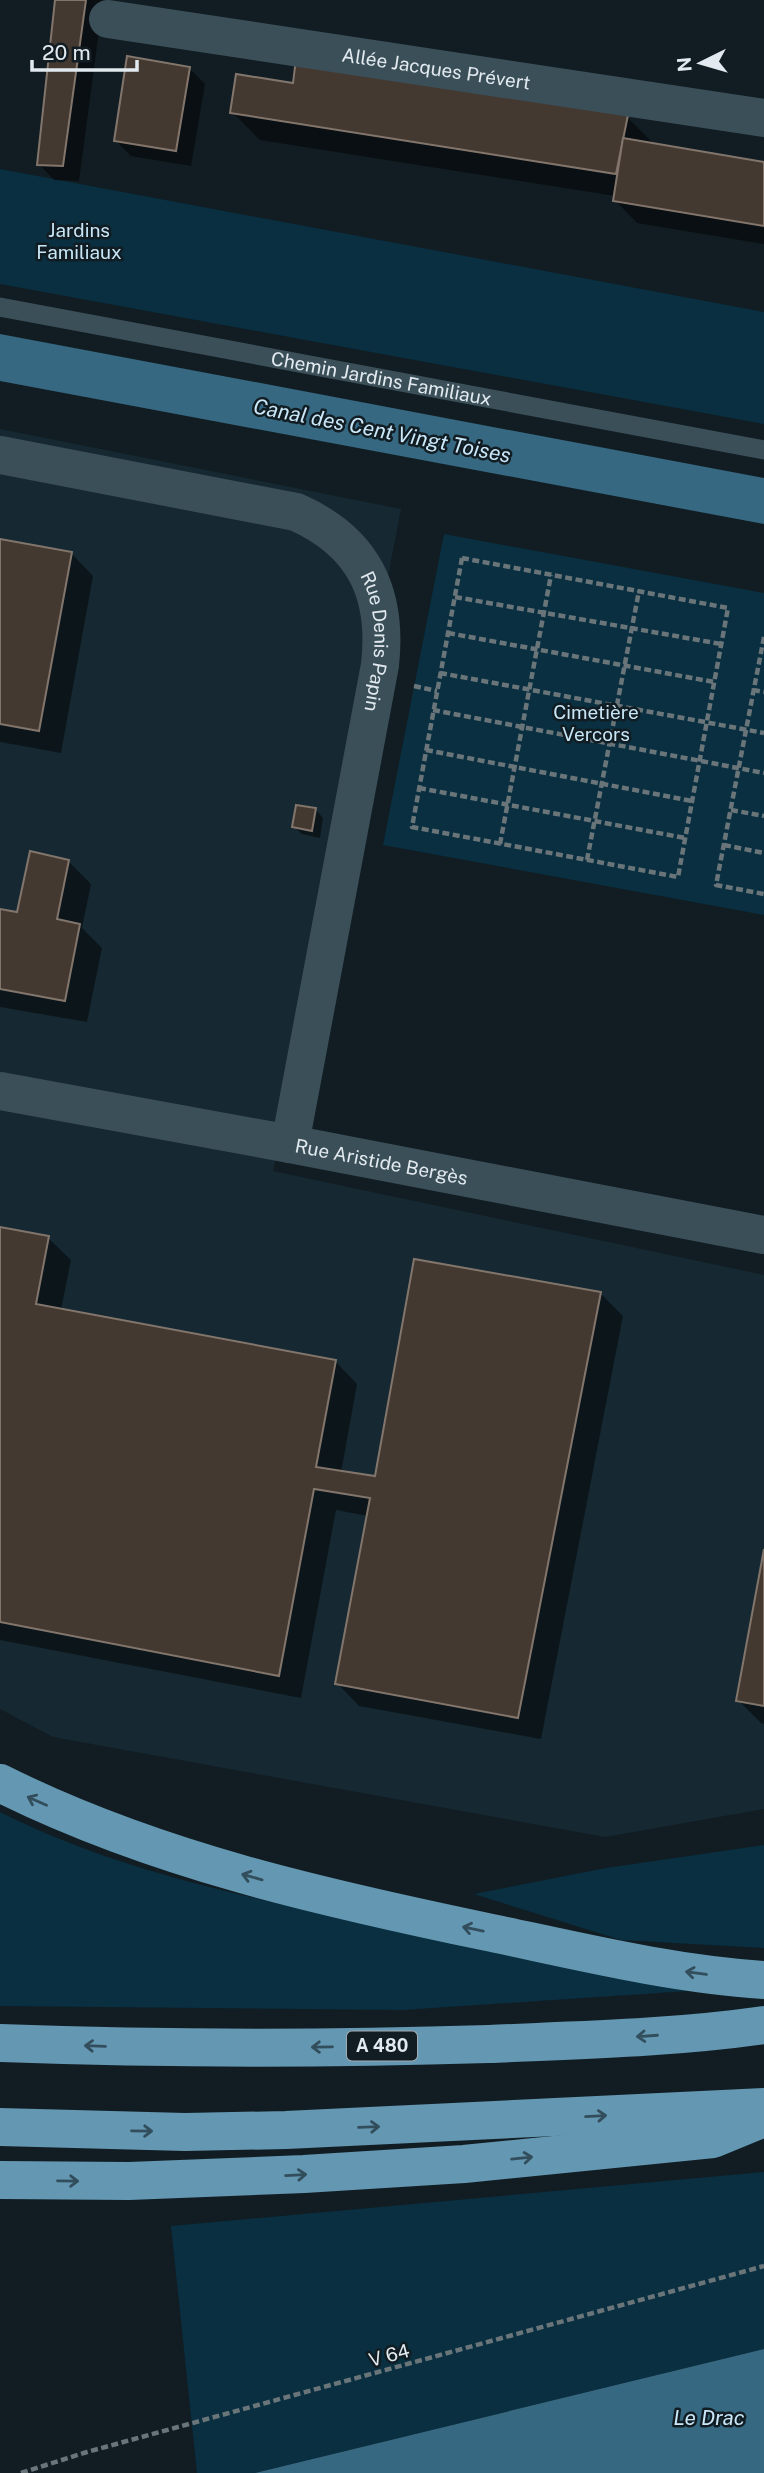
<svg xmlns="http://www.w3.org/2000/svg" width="764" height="2473" font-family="'Public Sans',sans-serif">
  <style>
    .built { fill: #162932 }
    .green { fill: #092f40 }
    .water { fill: #366881 }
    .shadow { fill: #0007 }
    .building { fill: #443931; stroke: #82756c; stroke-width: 2 }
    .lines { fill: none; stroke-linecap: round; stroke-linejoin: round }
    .path { stroke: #6a757a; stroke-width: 4.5; stroke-dasharray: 7 3.5; stroke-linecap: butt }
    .lane { stroke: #3b4f59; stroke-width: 19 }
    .street { stroke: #3b4f59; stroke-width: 38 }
    .highway { stroke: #6497b1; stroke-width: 38 }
    .oneway { stroke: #324e5c }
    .labels { text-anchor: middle; stroke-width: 5; stroke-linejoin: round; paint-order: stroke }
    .shield { fill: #111d23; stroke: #a3acb2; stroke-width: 2 }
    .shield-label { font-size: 18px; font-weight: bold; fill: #e2eaef }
    .street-label { font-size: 19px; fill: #e2eaef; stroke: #111d23 }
    .park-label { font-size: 19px; fill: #c8e6f6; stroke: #111d23 }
    .water-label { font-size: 21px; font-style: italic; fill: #cae8f9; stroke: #111d23 }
  </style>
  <rect width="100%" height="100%" fill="#111d23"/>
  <path class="built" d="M 0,429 L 401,509 L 273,1171 L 764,1275 L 764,1809 L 605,1837 L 53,1737 L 0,1709 Z"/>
  <g class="green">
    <path d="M 0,169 L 764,312 L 764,424 L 0,284 Z"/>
    <path d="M 444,534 L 764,593 L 764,915 L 383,845 Z"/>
    <path d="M 0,1812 C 119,1872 251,1898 380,1925 C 488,1947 595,1969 703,1990 L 403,2010 L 0,2006 Z"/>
    <path d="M 764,1845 L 764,1948 L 621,1940 L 474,1894 L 606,1868 Z"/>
    <path d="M 764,2172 L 764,2349 L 255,2473 L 197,2473 L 171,2226 Z"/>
  </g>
  <g class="water">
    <path d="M 0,334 L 764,478 L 764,524 L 0,381 Z"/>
    <path d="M 764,2349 L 764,2473 L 255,2473 Z"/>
  </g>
  <g class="shadow">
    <path d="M 57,0 L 103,0 L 79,181 L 54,180 L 39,164 Z"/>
    <path d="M 189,68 L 205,84 L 191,166 L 131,156 L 116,141 Z"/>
    <path d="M 294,85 L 627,117 L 655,145 L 764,163 L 764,244 L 637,223 L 615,200 L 615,196 L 260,140 L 232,112 Z"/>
    <path d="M 0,541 L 71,553 L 93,576 L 61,753 L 0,742 Z"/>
    <path d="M 316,810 L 323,818 L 320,838 L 302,834 L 294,827 Z"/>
    <path d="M 68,861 L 91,884 L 82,928 L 102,948 L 87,1022 L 0,1007 L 0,911 L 19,914 Z"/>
    <path d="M 0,1229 L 48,1238 L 71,1260 L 61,1310 L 335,1361 L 357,1384 L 341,1473 L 376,1478 L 600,1293 L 623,1316 L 541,1739 L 359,1706 L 337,1683 L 368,1516 L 336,1510 L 301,1698 L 0,1640 Z"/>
    <path d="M 764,1559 L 764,1724 L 761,1723 L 738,1700 Z"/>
  </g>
  <g class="building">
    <path d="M 55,0 L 86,0 L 63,166 L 37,165 Z"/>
    <path d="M 127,56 L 190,67 L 176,151 L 114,141 Z"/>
    <path d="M 296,59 L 628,115 L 616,174 L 230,113 L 236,74 L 293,83 Z"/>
    <path d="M 623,138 L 764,162 L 764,226 L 613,201 Z"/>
    <path d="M 0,539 L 72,552 L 39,731 L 0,724 Z"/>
    <path d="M 296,805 L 316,808 L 312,831 L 292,827 Z"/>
    <path d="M 30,851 L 69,860 L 57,919 L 80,924 L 65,1001 L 0,989 L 0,909 L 17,912 Z"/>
    <path d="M 0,1227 L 49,1236 L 36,1304 L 336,1360 L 316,1467 L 375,1476 L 414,1259 L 601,1292 L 518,1718 L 335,1684 L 370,1498 L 314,1489 L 279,1676 L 0,1622 Z"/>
    <path d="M 764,1549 L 764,1706 L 736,1701 Z"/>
  </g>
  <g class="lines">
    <g class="path">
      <path d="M 462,558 L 728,608 L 678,877 L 412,827 Z"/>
      <path d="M 455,597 L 721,644"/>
      <path d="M 448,633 L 714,682"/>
      <path d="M 764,637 L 716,885 L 764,894"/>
      <path d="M 440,673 L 764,733"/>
      <path d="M 414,686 L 437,691"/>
      <path d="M 753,690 L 764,692"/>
      <path d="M 433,710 L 764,773"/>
      <path d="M 426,750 L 692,801"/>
      <path d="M 419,788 L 685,838"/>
      <path d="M 731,810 L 764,816"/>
      <path d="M 500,844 L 551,575"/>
      <path d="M 724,845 L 764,853"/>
      <path d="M 587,860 L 639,591"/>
      <path d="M 21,2473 L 87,2452 L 764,2266"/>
    </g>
    <path class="lane" id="s1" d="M 0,307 L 764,450"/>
    <g class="street">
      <path id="s2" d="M 108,19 L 764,118"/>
      <path id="s3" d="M 0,455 L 296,512 C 364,542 388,593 380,665 L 290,1144"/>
      <path id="s4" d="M 0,1091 L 290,1144 L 764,1235"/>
    </g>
    <g class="highway">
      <path d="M 0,1783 C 154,1860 324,1898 492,1933 C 582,1952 672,1974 764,1980"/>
      <path d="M 0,2043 C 163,2049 326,2049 489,2044 C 580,2040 673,2038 764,2025"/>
      <path d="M 0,2127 L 185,2132 L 286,2130 L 764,2107"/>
      <path d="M 0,2180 L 129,2181 L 304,2174 L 464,2164 L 713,2139 L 764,2118"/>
    </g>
  </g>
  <defs><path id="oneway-shaft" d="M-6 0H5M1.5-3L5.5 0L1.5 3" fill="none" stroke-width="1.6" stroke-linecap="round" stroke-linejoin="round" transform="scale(1.75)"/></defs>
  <g class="oneway">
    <use href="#oneway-shaft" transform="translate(37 1801) rotate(-156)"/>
    <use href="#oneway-shaft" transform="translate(252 1877) rotate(-164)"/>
    <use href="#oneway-shaft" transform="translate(473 1929) rotate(-168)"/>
    <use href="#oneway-shaft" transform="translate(696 1973) rotate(-172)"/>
    <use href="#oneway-shaft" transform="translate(647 2036) rotate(176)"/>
    <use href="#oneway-shaft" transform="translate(95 2046) rotate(-178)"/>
    <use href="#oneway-shaft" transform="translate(322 2047) rotate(179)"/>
    <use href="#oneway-shaft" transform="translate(596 2116) rotate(-3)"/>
    <use href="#oneway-shaft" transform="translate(369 2127) rotate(-2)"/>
    <use href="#oneway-shaft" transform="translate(142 2131) rotate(1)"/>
    <use href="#oneway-shaft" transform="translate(522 2158) rotate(-6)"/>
    <use href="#oneway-shaft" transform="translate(296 2175) rotate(-3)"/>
    <use href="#oneway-shaft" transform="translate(68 2181) rotate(1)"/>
  </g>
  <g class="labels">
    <rect class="shield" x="347" y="2031.5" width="70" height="29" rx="5"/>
    <g class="shield-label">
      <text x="382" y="2052">A 480</text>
    </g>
    <g class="street-label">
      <text dy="7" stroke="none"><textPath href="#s2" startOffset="332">Allée Jacques Prévert</textPath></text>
      <text dy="7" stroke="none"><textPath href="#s1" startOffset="388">Chemin Jardins Familiaux</textPath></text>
      <text dy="7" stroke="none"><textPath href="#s3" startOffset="467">Rue Denis Papin</textPath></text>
      <text dy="7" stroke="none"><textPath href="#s4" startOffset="388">Rue Aristide Bergès</textPath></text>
      <text transform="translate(389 2355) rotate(-15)" y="7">V 64</text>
    </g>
    <g class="park-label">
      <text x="79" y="237">Jardins<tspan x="79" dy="22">Familiaux</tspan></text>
      <text x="596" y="719">Cimetière<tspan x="596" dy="22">Vercors</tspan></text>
    </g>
    <g class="water-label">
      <text transform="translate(382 431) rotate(11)" y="7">Canal des Cent Vingt Toises</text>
      <text x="709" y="2425">Le Drac</text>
    </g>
  </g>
  <g transform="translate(701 63) rotate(265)" stroke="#111d23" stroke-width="5" paint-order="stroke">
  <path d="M0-5L12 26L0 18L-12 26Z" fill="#e2eaef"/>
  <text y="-10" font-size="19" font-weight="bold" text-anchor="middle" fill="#e2eaef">N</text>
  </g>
  <path d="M32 60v10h105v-10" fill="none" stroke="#e2eaef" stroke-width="3.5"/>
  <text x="42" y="60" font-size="21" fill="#e2eaef" stroke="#111d23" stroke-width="5" paint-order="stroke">20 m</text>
</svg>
